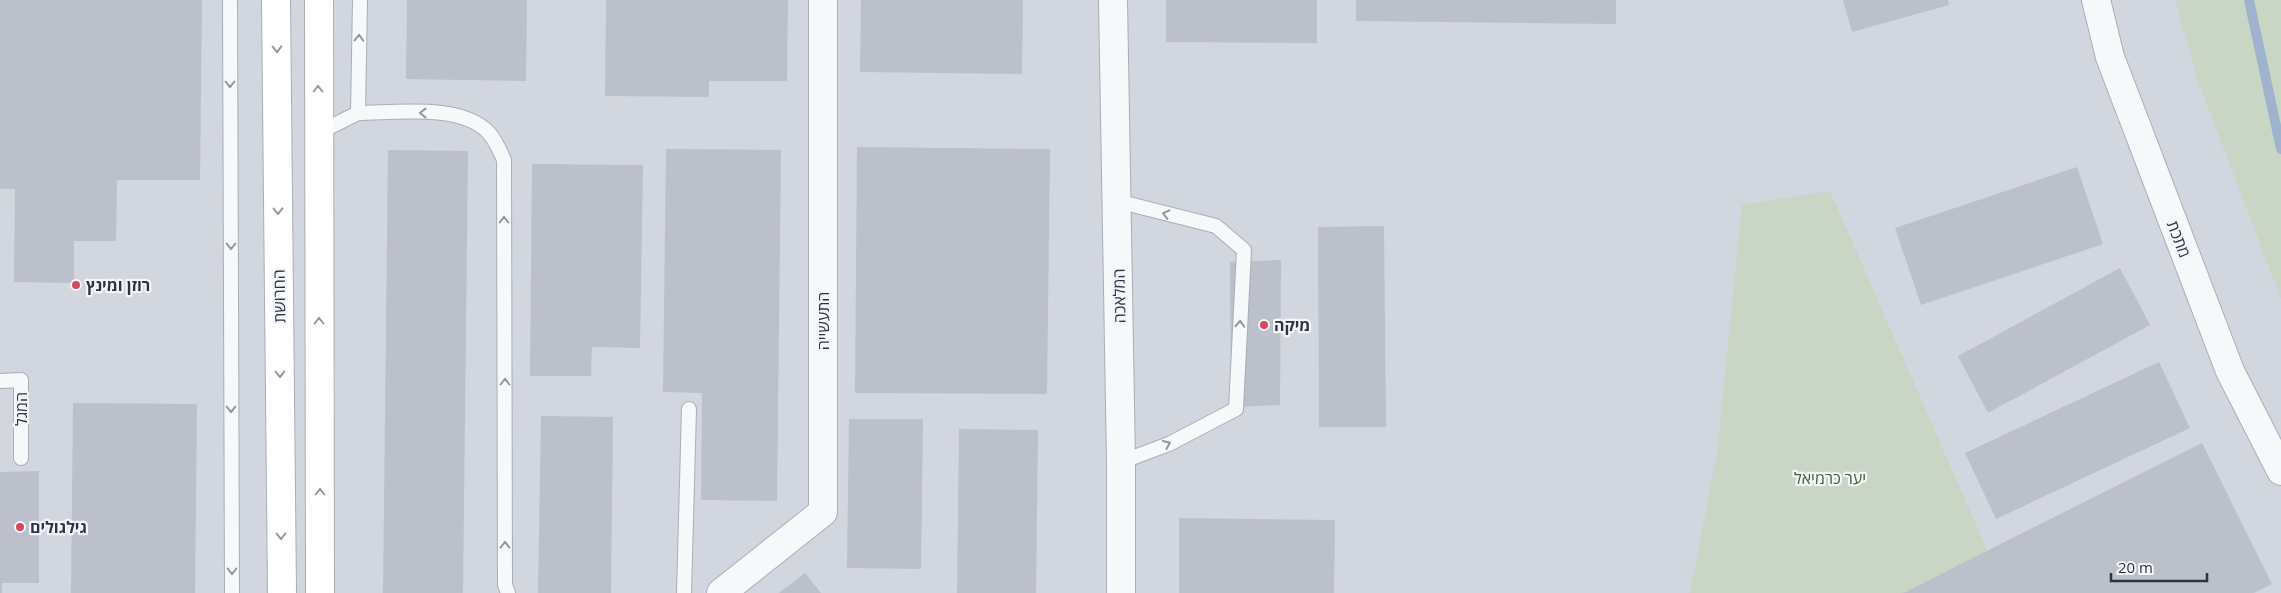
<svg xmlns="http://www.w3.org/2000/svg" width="2281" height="593" font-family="'Open Sans','Noto Sans Hebrew',sans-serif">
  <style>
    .built { fill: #d2d6de }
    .green { fill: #c9d6c5 }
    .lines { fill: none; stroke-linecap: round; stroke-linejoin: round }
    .stream { stroke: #9fb4cc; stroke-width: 10 }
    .building { fill: #bbc0ca }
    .lane-casing { stroke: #a9aeb7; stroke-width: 16 }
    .street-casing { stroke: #a9aeb7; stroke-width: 30 }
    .secondary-casing { stroke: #a9aeb7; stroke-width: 30 }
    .lane { stroke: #f7f8fa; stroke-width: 14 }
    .street { stroke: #f7f8fa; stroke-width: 28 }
    .secondary { stroke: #fff; stroke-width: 28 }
    .oneway { stroke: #9196a0 }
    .oneway2 { stroke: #959aa2 }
    .poi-dot { fill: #d1495b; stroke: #f4f6f9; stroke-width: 2 }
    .labels { text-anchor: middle; stroke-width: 4.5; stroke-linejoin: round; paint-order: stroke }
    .street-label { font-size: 16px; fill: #2b3445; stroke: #f4f6f9 }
    .poi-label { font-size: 16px; font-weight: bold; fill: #2b3445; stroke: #f4f6f9; text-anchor: start }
    .park-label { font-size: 16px; fill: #3f6138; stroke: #f4f6f9 }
  </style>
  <rect width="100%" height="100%" fill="#e4e7ec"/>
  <rect class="built" x="0" y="0" width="2281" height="593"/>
  <g class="green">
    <path d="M 2175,0 L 2281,0 L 2281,299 L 2198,81 Z"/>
    <path d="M 1830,191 L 2006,593 L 1690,593 L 1717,453 L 1742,205 Z"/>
  </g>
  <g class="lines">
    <path class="stream" d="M 2249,0 L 2281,149"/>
  </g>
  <g class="building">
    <path d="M 0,0 L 202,0 L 200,180 L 117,180 L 116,241 L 74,241 L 74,283 L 14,282 L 15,189 L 0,189 Z"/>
    <path d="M 407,0 L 527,0 L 526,81 L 406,79 Z"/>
    <path d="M 606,0 L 788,0 L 787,81 L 709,81 L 709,97 L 605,96 Z"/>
    <path d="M 861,0 L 1023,0 L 1022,74 L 860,72 Z"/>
    <path d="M 1166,0 L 1317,0 L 1317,43 L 1166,42 Z"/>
    <path d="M 1356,0 L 1616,0 L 1616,24 L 1356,21 Z"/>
    <path d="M 1843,0 L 1948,0 L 1949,5 L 1852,32 Z"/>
    <path d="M 857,147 L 1050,149 L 1047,394 L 855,393 Z"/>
    <path d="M 666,149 L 781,150 L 777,501 L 701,500 L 702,393 L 663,392 Z"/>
    <path d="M 388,150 L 468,151 L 463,593 L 383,593 Z"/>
    <path d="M 532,164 L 643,165 L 640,348 L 592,347 L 591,376 L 530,376 Z"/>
    <path d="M 2077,167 L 2103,244 L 1921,305 L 1895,228 Z"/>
    <path d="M 1384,226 L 1386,427 L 1319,427 L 1318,227 Z"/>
    <path d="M 1281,260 L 1280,405 L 1231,407 L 1230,262 Z"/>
    <path d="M 2120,268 L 2150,325 L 1988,413 L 1958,356 Z"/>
    <path d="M 2159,362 L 2190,428 L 1996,519 L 1965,453 Z"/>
    <path d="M 73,403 L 197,404 L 195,593 L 71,593 Z"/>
    <path d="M 541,416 L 613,417 L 611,593 L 538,593 Z"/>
    <path d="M 849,419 L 923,419 L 921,569 L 847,568 Z"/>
    <path d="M 959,429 L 1038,430 L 1036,593 L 957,593 Z"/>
    <path d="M 2202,443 L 2272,584 L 2254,593 L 1903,593 Z"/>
    <path d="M 39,471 L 39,583 L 2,583 L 2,593 L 0,593 L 0,472 Z"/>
    <path d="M 1179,518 L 1335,520 L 1334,593 L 1179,593 Z"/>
    <path d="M 805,573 L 821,593 L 779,593 Z"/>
  </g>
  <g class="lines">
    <g class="lane-casing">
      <g id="lane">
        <path d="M 230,0 L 232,593"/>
        <path d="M 358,113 C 395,113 462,103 489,133 C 496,141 500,151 504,160 L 505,585 L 508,593"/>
        <path d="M 318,133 L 358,113 L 360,0"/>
        <path d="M 1117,201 L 1216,226 L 1244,250 L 1236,409 L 1169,444 L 1121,462"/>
        <path d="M 0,381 L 21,380 L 21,458"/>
        <path d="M 684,593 L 689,409"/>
      </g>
    </g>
    <g class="street-casing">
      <g id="street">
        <path d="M 1113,0 L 1121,462 L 1121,593"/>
        <path d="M 2096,0 L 2110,57 L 2230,371 L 2281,471"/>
        <path d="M 721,593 L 823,512 L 823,0"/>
      </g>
    </g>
    <g class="secondary-casing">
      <g id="secondary">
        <path d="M 276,0 L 282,593"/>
        <path d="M 319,0 L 320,593"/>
      </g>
    </g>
    <use href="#lane" class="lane"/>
    <use href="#street" class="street"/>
    <use href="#secondary" class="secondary"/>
  </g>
  <defs><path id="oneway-chevron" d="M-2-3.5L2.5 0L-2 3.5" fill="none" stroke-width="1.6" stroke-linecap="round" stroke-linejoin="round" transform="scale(1.25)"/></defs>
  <g class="oneway">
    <use href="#oneway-chevron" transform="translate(359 38) rotate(-89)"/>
    <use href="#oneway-chevron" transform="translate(230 84) rotate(90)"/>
    <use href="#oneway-chevron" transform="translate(423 113) rotate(180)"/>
    <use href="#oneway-chevron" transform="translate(1166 214) rotate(-166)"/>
    <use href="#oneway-chevron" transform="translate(504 220) rotate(-90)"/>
    <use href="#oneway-chevron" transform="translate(231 246) rotate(90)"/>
    <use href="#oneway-chevron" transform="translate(1240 324) rotate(-87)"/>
    <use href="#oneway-chevron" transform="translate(505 382) rotate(-90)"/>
    <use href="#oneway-chevron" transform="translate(231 409) rotate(90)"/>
    <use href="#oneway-chevron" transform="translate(1167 444) rotate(-23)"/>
    <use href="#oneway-chevron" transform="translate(505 545) rotate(-90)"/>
    <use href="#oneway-chevron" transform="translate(232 571) rotate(90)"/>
  </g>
  <g class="oneway2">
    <use href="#oneway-chevron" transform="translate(277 49) rotate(89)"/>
    <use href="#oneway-chevron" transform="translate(318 89) rotate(-90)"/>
    <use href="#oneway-chevron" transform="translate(278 211) rotate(89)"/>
    <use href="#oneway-chevron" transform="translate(319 321) rotate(-90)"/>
    <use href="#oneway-chevron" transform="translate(280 374) rotate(89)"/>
    <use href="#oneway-chevron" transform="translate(320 492) rotate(-90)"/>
    <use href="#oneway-chevron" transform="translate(281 536) rotate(89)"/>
  </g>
  <g class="poi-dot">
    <circle cx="76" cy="285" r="5"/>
    <circle cx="1264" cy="325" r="5"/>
    <circle cx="20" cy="527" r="5"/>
  </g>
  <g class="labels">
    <g class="street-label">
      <text transform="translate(2179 239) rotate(69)" y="6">מתכת</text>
      <text transform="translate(279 296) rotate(-91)" y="6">החרושת</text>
      <text transform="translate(1119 296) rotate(-91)" y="6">המלאכה</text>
      <text transform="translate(823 321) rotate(-90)" y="6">התעשייה</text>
      <text transform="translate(21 409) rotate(-90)" y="6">המגל</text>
    </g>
    <g class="poi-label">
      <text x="86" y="291">רוזן ומינץ</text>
      <text x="1274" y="331">מיקה</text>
      <text x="30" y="533">גילגולים</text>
    </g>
    <g class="park-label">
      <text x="1830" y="484">יער כרמיאל</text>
    </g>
  </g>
  <path d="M2111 573v8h96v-8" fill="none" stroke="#2b3445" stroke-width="2.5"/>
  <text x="2118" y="573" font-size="15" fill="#2b3445" stroke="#f4f6f9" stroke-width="4" paint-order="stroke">20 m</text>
</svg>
